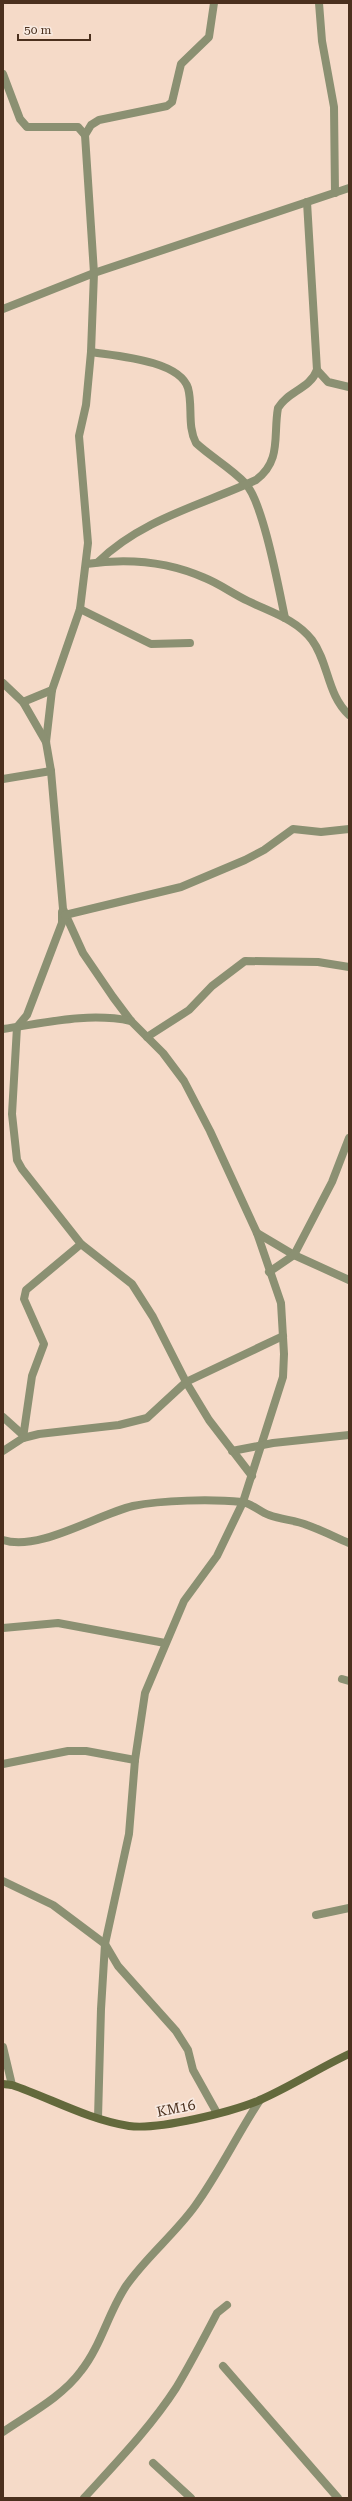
<svg xmlns="http://www.w3.org/2000/svg" width="352" height="2501" font-family="'Roboto Serif',serif">
  <style>
    .lines { fill: none; stroke-linecap: round; stroke-linejoin: round }
    .street { stroke: #8b9072; stroke-width: 8 }
    .secondary { stroke: #63693c; stroke-width: 8 }
    .labels { text-anchor: middle; stroke-width: 3.5; stroke-linejoin: round; paint-order: stroke }
    .street-label { font-size: 14px; fill: #4b301e; stroke: #f8eae1 }
  </style>
  <rect width="100%" height="100%" fill="#f5dac8"/>
  <g class="lines">
    <g class="street">
      <path d="M 319,3 L 322,41 L 334,107 L 335,193"/>
      <path d="M 3,74 L 20,119 L 27,127 L 78,127 L 85,135 L 94,273 L 91,352 L 86,405 L 79,436 L 88,543 L 80,609 L 52,690 L 46,742 L 51,771 L 63,909 L 83,953 L 113,997 L 131,1021 L 163,1053 L 184,1081 L 210,1131 L 257,1233 L 281,1303 L 284,1354 L 283,1377 L 243,1502 L 217,1556 L 184,1601 L 145,1693 L 135,1760 L 129,1834 L 105,1944 L 101,2009 L 98,2118"/>
      <path d="M 85,135 L 91,125 L 99,120 L 167,106 L 172,102 L 181,64 L 209,37 L 214,3"/>
      <path d="M 3,309 L 94,273 L 349,188"/>
      <path d="M 91,352 C 116,356 179,360 188,388 C 193,406 187,426 196,443 C 211,457 231,468 245,483 C 263,501 279,590 285,618"/>
      <path d="M 317,370 L 328,382 L 349,387"/>
      <path d="M 98,562 C 142,519 202,505 256,480 C 282,461 273,435 278,408 C 288,391 310,389 317,370 L 307,202"/>
      <path d="M 86,564 C 127,558 167,561 205,578 C 220,584 233,594 248,601 C 270,612 296,619 312,640 C 329,663 327,695 349,715"/>
      <path d="M 80,609 L 151,644 L 190,643"/>
      <path d="M 3,683 L 23,702 L 46,742"/>
      <path d="M 23,702 L 52,690"/>
      <path d="M 3,779 L 51,771"/>
      <path d="M 62,912 L 62,923 L 27,1015 L 17,1027 L 12,1114 L 17,1160 L 22,1169 L 81,1244 L 132,1284 L 153,1317 L 186,1382 L 209,1420 L 252,1476"/>
      <path d="M 65,915 L 181,887 L 245,860 L 264,850 L 293,829 L 321,832 L 349,829"/>
      <path d="M 3,1029 C 45,1023 88,1012 131,1021"/>
      <path d="M 147,1037 L 189,1010 L 212,986 L 245,961 L 318,962 L 349,967"/>
      <path d="M 257,1233 L 294,1255 L 349,1280"/>
      <path d="M 269,1272 L 294,1255 L 332,1182 L 349,1138"/>
      <path d="M 3,1417 L 23,1435"/>
      <path d="M 23,1438 L 32,1376 L 44,1344 L 24,1299 L 26,1290 L 81,1244"/>
      <path d="M 3,1451 L 23,1438 L 39,1434 L 119,1425 L 147,1418 L 186,1382 L 283,1336"/>
      <path d="M 232,1451 L 273,1443 L 349,1435"/>
      <path d="M 3,1540 C 38,1552 96,1515 133,1506 C 162,1500 212,1499 242,1502 C 251,1503 260,1512 269,1515 C 282,1520 295,1520 307,1525 C 321,1530 335,1537 349,1543"/>
      <path d="M 3,1628 L 58,1623 L 165,1643"/>
      <path d="M 342,1679 L 349,1681"/>
      <path d="M 3,1764 L 68,1751 L 86,1751 L 135,1760"/>
      <path d="M 3,1881 L 53,1905 L 105,1944 L 118,1966 L 176,2031 L 188,2050 L 193,2070 L 217,2113"/>
      <path d="M 316,1915 L 349,1908"/>
      <path d="M 3,2047 L 12,2085"/>
      <path d="M 223,2366 L 338,2498"/>
      <path d="M 3,2432 C 29,2414 62,2397 81,2371 C 101,2346 108,2313 126,2286 C 146,2257 174,2235 195,2206 C 219,2173 237,2135 260,2100"/>
      <path d="M 153,2463 L 191,2498"/>
      <path d="M 84,2498 C 116,2463 150,2428 176,2388 C 191,2363 204,2338 217,2313 L 227,2305"/>
    </g>
    <path class="secondary" d="M 3,2084 L 12,2085 C 50,2098 89,2120 129,2126 C 159,2130 232,2112 260,2100 C 290,2087 319,2068 349,2054"/>
  </g>
  <g class="labels">
    <g class="street-label">
      <text transform="translate(176 2108) rotate(-11)" y="5">KM16</text>
    </g>
  </g>
  <rect width="352" height="2501" fill="none" stroke="#4b301e" stroke-width="8"/>
  <path d="M18 34v6h72v-6" fill="none" stroke="#4b301e" stroke-width="2"/>
  <text x="24" y="34" font-size="12" fill="#4b301e" stroke="#f8eae1" stroke-width="3" paint-order="stroke">50 m</text>
</svg>
